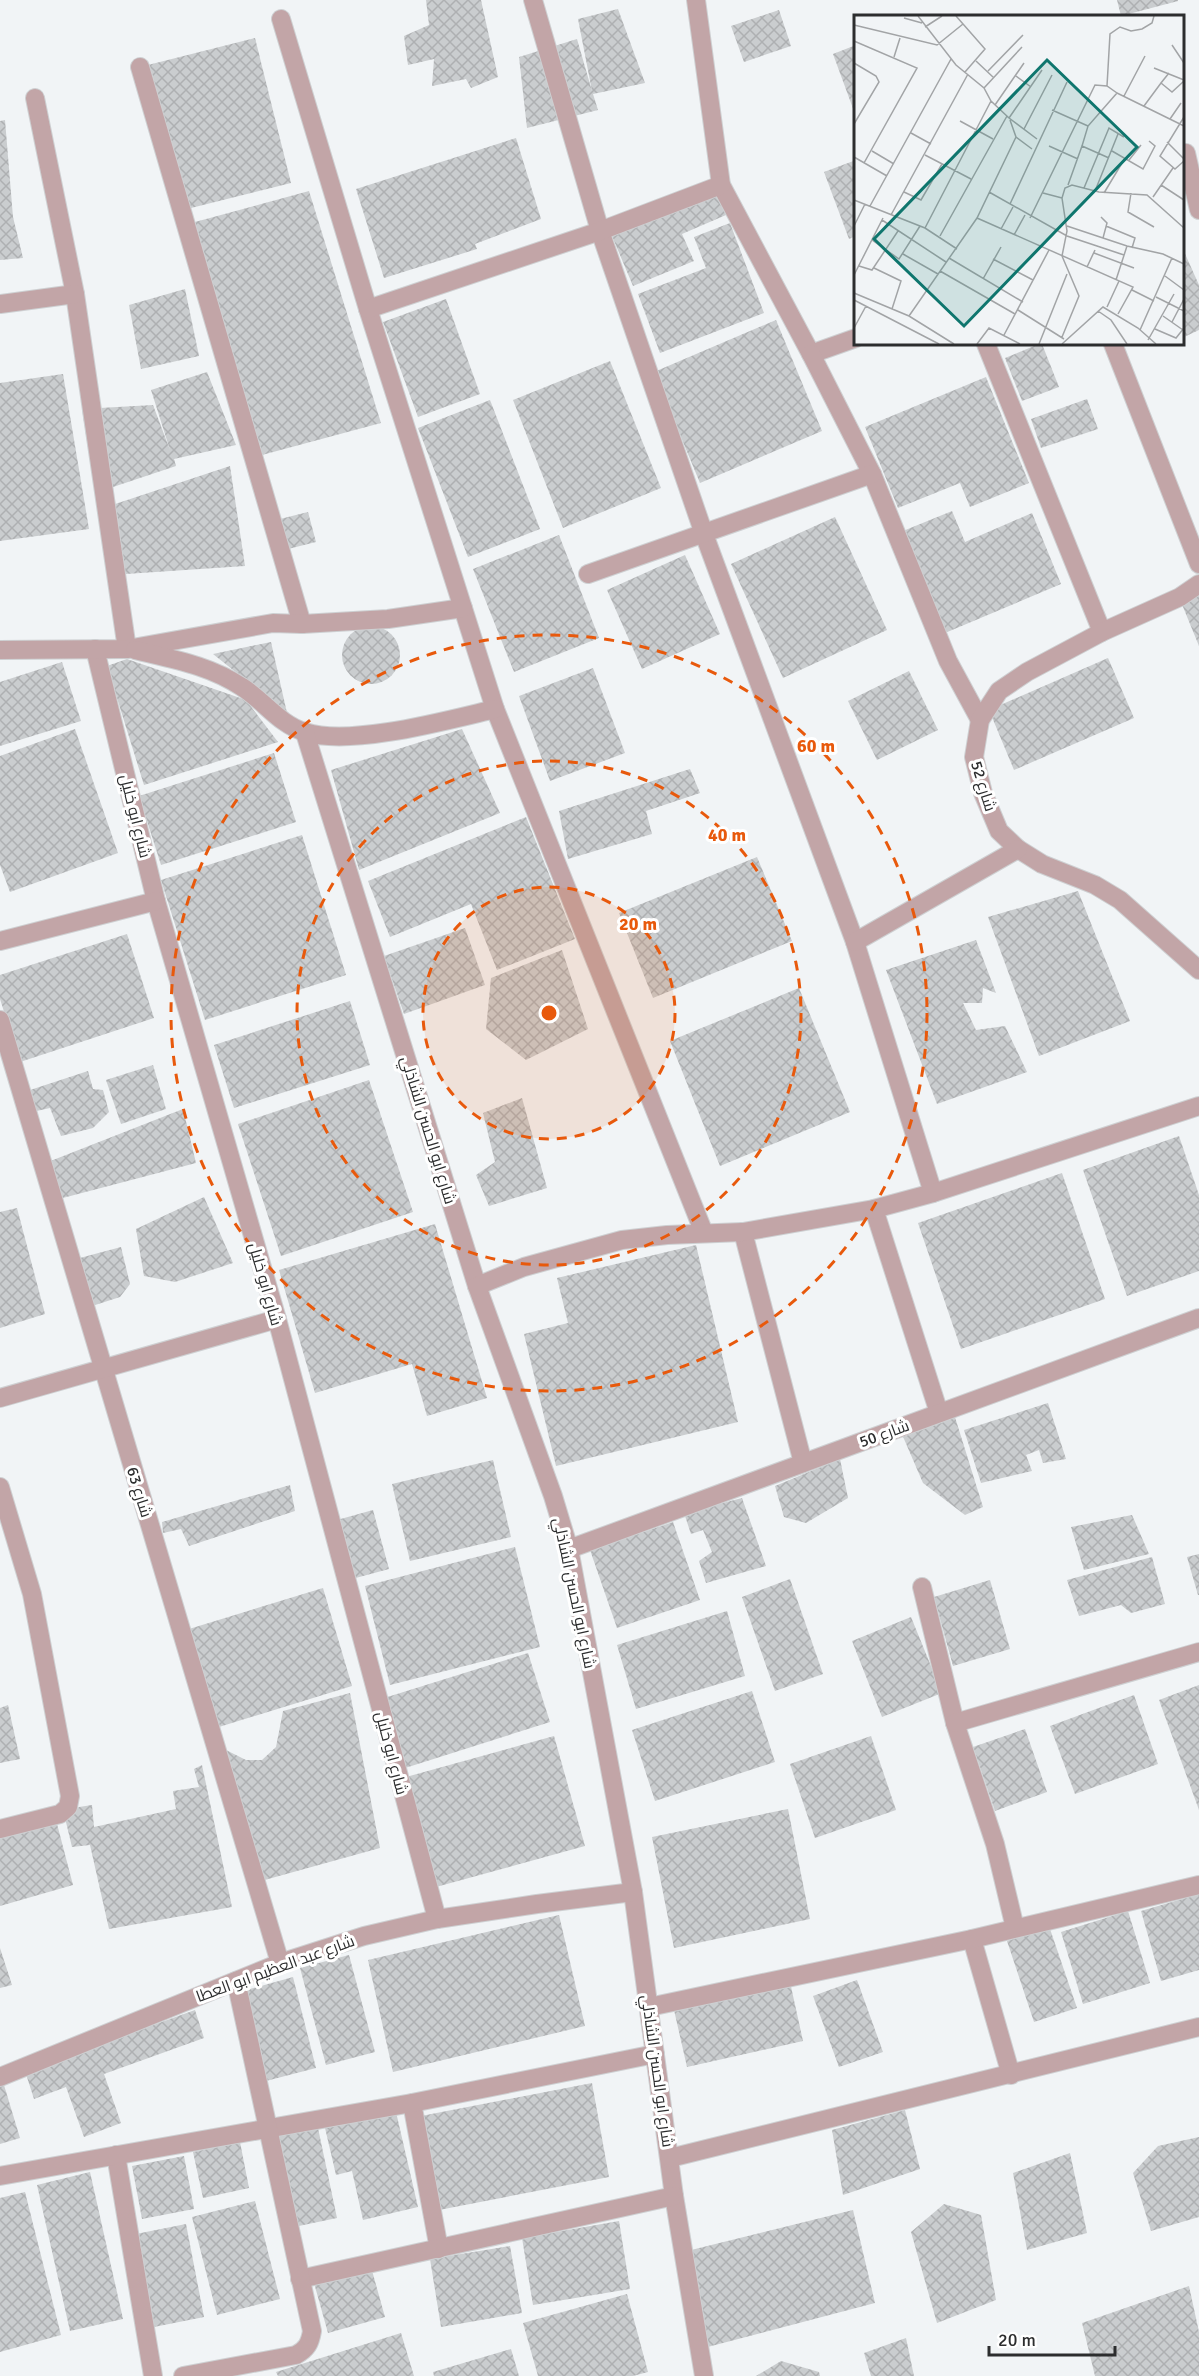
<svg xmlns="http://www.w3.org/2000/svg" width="1199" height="2376" font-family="Signika,Cairo,sans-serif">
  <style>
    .building { fill: url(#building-cross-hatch) }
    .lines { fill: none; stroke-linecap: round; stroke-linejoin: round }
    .minor-casing { stroke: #ced0d2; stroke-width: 20 }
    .minor { stroke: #c2a5a7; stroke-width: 18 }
    .ring { fill: none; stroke: #e8590c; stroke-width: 3; stroke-dasharray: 10 8 }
    .labels { text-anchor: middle; stroke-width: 6; stroke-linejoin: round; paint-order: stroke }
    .street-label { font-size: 16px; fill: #2c2d2e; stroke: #fff }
    .inset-road { fill: none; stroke: #a2a4a6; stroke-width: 1.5 }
    .view { fill: #0f766e; fill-opacity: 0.15; stroke: #0f766e; stroke-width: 3 }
    .inset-edge { fill: none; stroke: #2c2d2e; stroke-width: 3 }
    .centre { fill: #e8590c; stroke: #fff; stroke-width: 3 }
    .ring-label { font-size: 18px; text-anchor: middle; font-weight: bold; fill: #e8590c; stroke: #fff; stroke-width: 6; stroke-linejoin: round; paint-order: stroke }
  </style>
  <defs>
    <pattern id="building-cross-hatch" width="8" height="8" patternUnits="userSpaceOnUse" patternTransform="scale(1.5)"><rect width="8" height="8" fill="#cacdcf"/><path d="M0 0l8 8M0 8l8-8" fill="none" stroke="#aeb0b2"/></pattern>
  </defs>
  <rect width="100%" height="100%" fill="#f1f4f6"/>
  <g class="building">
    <path d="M 426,0 L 481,0 L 498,77 L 471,88 L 466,79 L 432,86 L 434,59 L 408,65 L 404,36 L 429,25 Z"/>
    <path d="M 1117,0 L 1178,0 L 1178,1 L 1121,16 Z"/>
    <path d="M 618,9 L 645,83 L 593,94 L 598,110 L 527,128 L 519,57 L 577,39 L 592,91 L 578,19 Z"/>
    <path d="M 779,10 L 791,46 L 744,62 L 731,26 Z"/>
    <path d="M 255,38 L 291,183 L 191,208 L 140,67 Z"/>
    <path d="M 856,45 L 856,114 L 855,114 L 833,54 Z"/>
    <path d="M 5,120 L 13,217 L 23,258 L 0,260 L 0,121 Z"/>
    <path d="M 516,138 L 541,219 L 475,244 L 477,249 L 384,278 L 356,189 Z"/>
    <path d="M 856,160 L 856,236 L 849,239 L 824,172 Z"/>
    <path d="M 309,191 L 381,423 L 262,455 L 195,222 Z"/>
    <path d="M 716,193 L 726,215 L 682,234 L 694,261 L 633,286 L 612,236 Z"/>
    <path d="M 730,223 L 764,313 L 660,353 L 638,294 L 706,268 L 694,237 Z"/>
    <path d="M 1182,247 L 1199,285 L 1199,330 L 1182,338 Z"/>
    <path d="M 185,289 L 199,356 L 141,369 L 129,305 Z"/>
    <path d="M 446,299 L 480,394 L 418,417 L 383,322 Z"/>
    <path d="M 776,320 L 822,431 L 700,483 L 654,372 Z"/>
    <path d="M 1039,344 L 1042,344 L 1059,387 L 1022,401 L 1005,358 Z"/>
    <path d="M 610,361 L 661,488 L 563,528 L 513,400 Z"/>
    <path d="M 207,372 L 236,445 L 174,459 L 176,466 L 95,493 L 82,409 L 153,405 L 170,450 L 151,390 Z"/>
    <path d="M 63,374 L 89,529 L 0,541 L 0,383 Z"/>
    <path d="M 986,377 L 1029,483 L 970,507 L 960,483 L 898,508 L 865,427 Z"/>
    <path d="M 1087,399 L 1098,429 L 1041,448 L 1031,419 Z"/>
    <path d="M 490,400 L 540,529 L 468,557 L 418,428 Z"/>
    <path d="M 230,466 L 245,566 L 111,575 L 100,509 Z"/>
    <path d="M 952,511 L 965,542 L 1032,513 L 1061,584 L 945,633 L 903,531 Z"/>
    <path d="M 308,512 L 316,542 L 288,549 L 280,519 Z"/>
    <path d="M 835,517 L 887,630 L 783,678 L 731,564 Z"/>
    <path d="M 559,535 L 599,638 L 514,672 L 473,569 Z"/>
    <path d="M 685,555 L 720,634 L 642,669 L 607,590 Z"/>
    <path d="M 1199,595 L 1199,646 L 1181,602 Z"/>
    <circle cx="371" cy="655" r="29"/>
    <path d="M 271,642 L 287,713 L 213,654 Z"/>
    <path d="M 1108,658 L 1134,718 L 1014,770 L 989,710 Z"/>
    <path d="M 127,659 L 246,700 L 278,742 L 144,785 L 107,666 Z"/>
    <path d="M 62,662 L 81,721 L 0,746 L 0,682 Z"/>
    <path d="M 593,668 L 625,753 L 550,781 L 519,696 Z"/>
    <path d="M 909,671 L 938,730 L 877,760 L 848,701 Z"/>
    <path d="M 75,729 L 118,853 L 10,892 L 0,865 L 0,756 Z"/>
    <path d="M 462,729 L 500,813 L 359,870 L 331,770 Z"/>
    <path d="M 274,753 L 296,822 L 161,865 L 139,796 Z"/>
    <path d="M 690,769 L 700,793 L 646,811 L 652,834 L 568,859 L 559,811 Z"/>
    <path d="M 526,817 L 575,939 L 497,970 L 471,904 L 390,937 L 368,881 Z"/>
    <path d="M 302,835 L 346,975 L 205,1020 L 161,880 Z"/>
    <path d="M 757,857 L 792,941 L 653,998 L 619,913 Z"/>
    <path d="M 1078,891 L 1130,1021 L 1039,1056 L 988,917 Z"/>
    <path d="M 465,928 L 485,985 L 404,1014 L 384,956 Z"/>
    <path d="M 127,934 L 154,1018 L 20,1062 L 0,999 L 0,975 Z"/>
    <path d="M 976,940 L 996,993 L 983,988 L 982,1003 L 963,1003 L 976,1030 L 1005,1026 L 1027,1072 L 937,1104 L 886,970 Z"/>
    <path d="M 562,950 L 588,1029 L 526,1060 L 486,1029 L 491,978 Z"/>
    <path d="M 799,988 L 850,1112 L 720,1166 L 670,1041 Z"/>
    <path d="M 350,1001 L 370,1065 L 234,1108 L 214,1045 Z"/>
    <path d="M 153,1065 L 166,1109 L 121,1124 L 106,1080 Z"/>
    <path d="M 88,1071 L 93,1089 L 103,1090 L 109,1112 L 93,1128 L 61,1136 L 50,1108 L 32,1112 L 27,1091 Z"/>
    <path d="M 369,1080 L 413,1212 L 281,1256 L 238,1124 Z"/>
    <path d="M 522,1098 L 547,1188 L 489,1206 L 476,1175 L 495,1162 L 483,1113 Z"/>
    <path d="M 183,1109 L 196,1163 L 59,1199 L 48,1162 Z"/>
    <path d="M 1179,1136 L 1199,1195 L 1199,1271 L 1127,1296 L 1083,1170 Z"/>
    <path d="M 1062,1173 L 1105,1299 L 961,1349 L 918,1223 Z"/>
    <path d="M 204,1197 L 233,1263 L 175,1282 L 144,1276 L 136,1229 Z"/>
    <path d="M 17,1208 L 45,1314 L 0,1328 L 0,1212 Z"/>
    <path d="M 435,1224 L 487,1398 L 427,1416 L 412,1364 L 315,1393 L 279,1270 Z"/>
    <path d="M 696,1245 L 738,1422 L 556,1466 L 524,1334 L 568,1323 L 557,1278 Z"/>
    <path d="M 121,1247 L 130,1284 L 120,1297 L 89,1307 L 76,1259 Z"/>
    <path d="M 1048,1403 L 1066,1459 L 1043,1463 L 1039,1450 L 1026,1455 L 1032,1471 L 981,1483 L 964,1430 Z"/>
    <path d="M 954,1414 L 983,1507 L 965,1515 L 923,1483 L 901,1432 Z"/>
    <path d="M 840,1459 L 848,1498 L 806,1523 L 784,1517 L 775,1486 Z"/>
    <path d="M 493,1460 L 511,1537 L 410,1561 L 392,1484 Z"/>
    <path d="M 290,1485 L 295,1511 L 189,1546 L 181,1529 L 163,1533 L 162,1522 Z"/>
    <path d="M 742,1498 L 766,1566 L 706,1583 L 699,1561 L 712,1552 L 703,1530 L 691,1534 L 684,1513 Z"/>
    <path d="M 373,1510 L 389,1569 L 352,1579 L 337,1520 Z"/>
    <path d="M 1132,1515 L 1149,1554 L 1084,1570 L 1071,1527 Z"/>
    <path d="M 673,1522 L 700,1600 L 617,1628 L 590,1550 Z"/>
    <path d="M 515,1547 L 540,1647 L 390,1685 L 365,1586 Z"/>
    <path d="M 1199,1554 L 1199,1595 L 1198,1595 L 1187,1557 Z"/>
    <path d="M 1152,1557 L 1165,1604 L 1131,1613 L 1121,1605 L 1079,1616 L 1067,1580 Z"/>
    <path d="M 790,1579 L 823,1674 L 775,1691 L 742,1597 Z"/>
    <path d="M 990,1580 L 1010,1649 L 953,1666 L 934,1597 Z"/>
    <path d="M 323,1588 L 352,1686 L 219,1727 L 189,1629 Z"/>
    <path d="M 727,1611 L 745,1676 L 636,1709 L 617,1645 Z"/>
    <path d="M 911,1617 L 942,1693 L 882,1717 L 852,1641 Z"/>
    <path d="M 528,1653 L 550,1722 L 402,1769 L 381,1699 Z"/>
    <path d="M 1199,1685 L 1199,1810 L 1159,1700 Z"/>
    <path d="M 752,1691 L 775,1762 L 655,1801 L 632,1730 Z"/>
    <path d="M 350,1693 L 380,1848 L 261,1881 L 220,1747 L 246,1760 L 262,1760 L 276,1747 L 283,1711 Z"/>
    <path d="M 1134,1695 L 1158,1764 L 1075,1794 L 1050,1726 Z"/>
    <path d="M 8,1705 L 20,1759 L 0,1763 L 0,1708 Z"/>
    <path d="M 1025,1729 L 1047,1792 L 995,1811 L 973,1747 Z"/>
    <path d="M 554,1736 L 585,1846 L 436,1887 L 406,1777 Z"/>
    <path d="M 871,1736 L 896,1810 L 815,1838 L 790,1764 Z"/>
    <path d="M 202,1765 L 232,1907 L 109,1929 L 90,1845 L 72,1847 L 65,1818 L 79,1807 L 92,1805 L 94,1827 L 176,1809 L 173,1791 L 199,1787 L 194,1769 Z"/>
    <path d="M 788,1809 L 810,1919 L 674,1948 L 652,1837 Z"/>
    <path d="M 56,1820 L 73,1885 L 0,1906 L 0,1836 Z"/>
    <path d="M 1199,1894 L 1199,1970 L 1161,1981 L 1141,1911 Z"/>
    <path d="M 1128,1911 L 1150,1983 L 1083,2004 L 1061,1932 Z"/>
    <path d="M 559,1915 L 585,2026 L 393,2072 L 368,1960 Z"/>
    <path d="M 1049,1926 L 1077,2008 L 1034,2022 L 1007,1941 Z"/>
    <path d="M 0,1948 L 12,1985 L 0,1988 Z"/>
    <path d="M 349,1955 L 375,2052 L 326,2065 L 300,1968 Z"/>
    <path d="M 293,1977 L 316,2068 L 266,2081 L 243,1991 Z"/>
    <path d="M 857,1980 L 883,2052 L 839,2067 L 813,1996 Z"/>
    <path d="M 790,1982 L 803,2041 L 687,2067 L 674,2010 Z"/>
    <path d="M 195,2010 L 204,2038 L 104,2074 L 121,2123 L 84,2137 L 66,2087 L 34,2099 L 25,2071 Z"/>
    <path d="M 592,2083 L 609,2177 L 439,2210 L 421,2116 Z"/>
    <path d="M 4,2085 L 20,2138 L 0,2144 L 0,2086 Z"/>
    <path d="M 905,2110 L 920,2169 L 843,2195 L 832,2130 Z"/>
    <path d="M 396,2112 L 418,2207 L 363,2220 L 352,2171 L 336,2175 L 325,2128 Z"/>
    <path d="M 318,2128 L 337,2218 L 294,2227 L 276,2137 Z"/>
    <path d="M 1199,2137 L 1199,2217 L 1151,2231 L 1133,2173 L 1158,2146 Z"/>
    <path d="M 240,2142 L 249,2188 L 203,2198 L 193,2152 Z"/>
    <path d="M 1070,2153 L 1087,2233 L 1027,2250 L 1013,2173 Z"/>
    <path d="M 184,2156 L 194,2209 L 142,2219 L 132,2166 Z"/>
    <path d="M 90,2172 L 123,2319 L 70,2331 L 37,2185 Z"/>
    <path d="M 25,2192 L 61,2335 L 0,2352 L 0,2198 Z"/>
    <path d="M 255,2201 L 280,2299 L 217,2315 L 192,2217 Z"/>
    <path d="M 944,2204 L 981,2215 L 996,2300 L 937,2323 L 911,2232 Z"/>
    <path d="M 853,2210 L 875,2303 L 700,2349 L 683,2252 Z"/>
    <path d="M 619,2221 L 630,2289 L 533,2305 L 522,2238 Z"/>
    <path d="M 186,2224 L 204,2317 L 154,2327 L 136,2234 Z"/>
    <path d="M 510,2246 L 522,2313 L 441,2327 L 430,2259 Z"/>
    <path d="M 371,2267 L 385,2317 L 328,2333 L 314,2283 Z"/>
    <path d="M 1189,2286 L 1199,2332 L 1199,2376 L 1095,2376 L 1082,2323 Z"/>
    <path d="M 627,2294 L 648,2372 L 633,2376 L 538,2376 L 523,2323 Z"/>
    <path d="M 401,2333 L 414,2376 L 278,2376 L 276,2372 Z"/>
    <path d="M 906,2338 L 914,2376 L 871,2376 L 864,2353 Z"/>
    <path d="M 511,2349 L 519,2376 L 434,2376 L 433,2372 Z"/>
    <path d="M 781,2361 L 819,2372 L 820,2376 L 756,2376 Z"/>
  </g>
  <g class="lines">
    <g class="minor-casing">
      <g id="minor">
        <path d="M 533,0 L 600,231 L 704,534 L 855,942 L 933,1193"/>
        <path d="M 696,0 L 721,185 L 811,354 L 856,338"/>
        <path d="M 281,19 L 368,309 L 495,709 L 704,1233"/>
        <path d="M 140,67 L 302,624"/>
        <path d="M 35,98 L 75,294 L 127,649"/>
        <path d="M 1186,153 L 1199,210"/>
        <path d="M 0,304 L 75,294"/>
        <path d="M 368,309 L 600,231 L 721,185"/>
        <path d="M 986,344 L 1102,632"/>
        <path d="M 1113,344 L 1199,564"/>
        <path d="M 811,354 L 872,474 L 948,661 L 980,720"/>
        <path d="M 588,574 L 872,474"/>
        <path d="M 1199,584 L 1180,597 L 1102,632 L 1027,672 L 999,691 L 980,720 L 974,757 L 983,793 L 999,831 L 1018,849 L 1042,864 L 1095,885 L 1120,900 L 1199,970"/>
        <path d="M 95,649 L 156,901 L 277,1319 L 437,1919"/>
        <path d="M 0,650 L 127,649 L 273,623 L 302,624 L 388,619 L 463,608"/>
        <path d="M 135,650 C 172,659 209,665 242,687 C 263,700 280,725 305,732 C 350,747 448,720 495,709"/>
        <path d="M 305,733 L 477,1286 L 553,1496 L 569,1549 L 633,1892 L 674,2196 L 704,2376"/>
        <path d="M 0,941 L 156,901"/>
        <path d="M 855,942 L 1018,849"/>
        <path d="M 0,1020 L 280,1963"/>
        <path d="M 874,1209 L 939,1413"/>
        <path d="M 743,1232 L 803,1463"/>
        <path d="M 477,1286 L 524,1267 L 622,1240 L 667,1235 L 743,1232 L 874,1209 L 933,1193 L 1199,1106"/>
        <path d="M 0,1398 L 277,1319"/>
        <path d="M 0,1487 L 32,1594 L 70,1796 L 68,1807 L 60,1814 L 0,1829"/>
        <path d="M 569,1549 L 1199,1318"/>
        <path d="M 922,1587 L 955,1723 L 995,1844 L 1015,1928"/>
        <path d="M 955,1723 L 1199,1652"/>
        <path d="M 972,1939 L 1011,2075"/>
        <path d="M 649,2007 L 972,1939 L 1199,1885"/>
        <path d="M 0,2077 L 280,1963 L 364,1936 L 437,1919 L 537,1904 L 633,1892"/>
        <path d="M 412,2103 L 439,2249"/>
        <path d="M 116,2155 L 153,2376"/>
        <path d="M 670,2158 L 1199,2027"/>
        <path d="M 0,2176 L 412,2103 L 655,2054"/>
        <path d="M 300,2279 L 674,2196"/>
        <path d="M 183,2376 L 296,2355 C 307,2349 310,2343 312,2331 L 236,1981"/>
      </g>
    </g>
    <use href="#minor" class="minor"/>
  </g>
  <circle cx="549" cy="1013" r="126" fill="#e8590c" fill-opacity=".12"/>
  <g class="ring">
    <circle cx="549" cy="1013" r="126"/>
    <circle cx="549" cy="1013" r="252"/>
    <circle cx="549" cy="1013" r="378"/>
  </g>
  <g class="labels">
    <g class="street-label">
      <text transform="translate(984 786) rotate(73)" y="6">شارع 52</text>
      <text transform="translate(136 816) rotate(76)" y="6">شارع ابو خليل</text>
      <text transform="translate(429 1130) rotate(73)" y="6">شارع ابو الحسن الشاذلي</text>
      <text transform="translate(266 1284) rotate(74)" y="6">شارع ابو خليل</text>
      <text transform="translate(884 1433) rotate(-20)" y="6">شارع 50</text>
      <text transform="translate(140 1492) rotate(73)" y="6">شارع 63</text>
      <text transform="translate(575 1593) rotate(78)" y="6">شارع ابو الحسن الشاذلي</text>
      <text transform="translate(392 1753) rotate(75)" y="6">شارع ابو خليل</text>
      <text transform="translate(275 1968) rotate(-20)" y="6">شارع عبد العظيم ابو العطا</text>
      <text transform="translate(658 2071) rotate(82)" y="6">شارع ابو الحسن الشاذلي</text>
    </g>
  </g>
  <g transform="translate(854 15)">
    <rect width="330" height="330" fill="#f1f4f6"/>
    <path class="inset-road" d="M 64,1 L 102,50 L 130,73 L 137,86 L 155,103 L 183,124M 102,1 L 131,34 L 111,57M 50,3 L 68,8M 0,10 L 83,30 L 109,9M 71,12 L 88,1M 0,26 L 63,53 L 10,148M 318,30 L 330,48M 40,42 L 46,23M 122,46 L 140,63M 0,48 L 22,61 L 25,67 L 0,109M 300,53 L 330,65M 134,56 L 169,20M 315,58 L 307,68 L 318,77 L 330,66M 162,61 L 177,72M 253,71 L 256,19 L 266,12 L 277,16 L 288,14 L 298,8 L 300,1M 130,73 L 168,32M 270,81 L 291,41M 141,90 L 170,48M 290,91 L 307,68M 198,95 L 234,111M 330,102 L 306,141 L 321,154 L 330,146M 155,103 L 188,55M 316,104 L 327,88M 156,105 L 162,122 L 178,134M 106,106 L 139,124M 170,114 L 198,60M 57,118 L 77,129M 313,127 L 330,144M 195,131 L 224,144M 18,136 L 40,149M 258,136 L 289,154 L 301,131 L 295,126M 71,140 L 117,164M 0,142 L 33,161M 255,143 L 228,131 L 234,111 L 263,78 L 330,111M 275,145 L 287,130M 214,170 L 228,131M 307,170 L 330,185M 230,173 L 255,113 L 270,122M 241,176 L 264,119M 50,177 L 67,185 L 88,149M 135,177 L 213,221 L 270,240M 189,178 L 208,183M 250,178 L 271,143M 277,178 L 274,197 L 300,212M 299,182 L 319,153M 0,185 L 71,213 L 103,234M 156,189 L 213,67M 16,191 L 97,44M 37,200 L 114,59M 247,202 L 253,208 L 249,223M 123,203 L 279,272 L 264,299M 176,203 L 241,70 L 253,71 L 263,78M 28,205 L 92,247M 0,211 L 11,189M 213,211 L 273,231 L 309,239 L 330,249M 252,211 L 281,223 L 278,233M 71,213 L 137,86M 147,214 L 159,192M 160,220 L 171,200M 86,221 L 153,101M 18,225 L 45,244 L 66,211M 240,238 L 280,253M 49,239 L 84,259M 95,243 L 169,287M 139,244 L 179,265M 5,251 L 18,255 L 44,216M 233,252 L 241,235M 20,253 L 47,266 L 38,294M 86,256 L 161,299M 0,260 L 29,203M 311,261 L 330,275M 129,264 L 147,232M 262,265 L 273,231M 278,275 L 300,286M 0,278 L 55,301 L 100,329M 302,282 L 330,296M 0,285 L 85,329M 253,292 L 265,266M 164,295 L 210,324M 244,296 L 257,305 L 273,329M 55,301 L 123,203 L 162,122M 309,301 L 329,315M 318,307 L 330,284M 0,313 L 12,291M 301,314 L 322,323 L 330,313M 286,315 L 318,243M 150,320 L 195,235M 208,322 L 225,281 L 208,241 L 213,216 L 208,183 L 211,173 L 218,170 L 245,177 L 293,180 L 330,213M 294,325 L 320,279M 123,329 L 135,313 L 166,329M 185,329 L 213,259M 208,329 L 249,292 L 284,313 L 302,329"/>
    <path class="view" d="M 193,45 L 283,132 L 110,311 L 20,224 Z"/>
    <rect width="330" height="330" class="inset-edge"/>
  </g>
  <circle cx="549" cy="1013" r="9" class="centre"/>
  <g class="ring-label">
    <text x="816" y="752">60 m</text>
    <text x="727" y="841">40 m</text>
    <text x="638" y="930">20 m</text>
  </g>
  <path d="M989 2346v9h126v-9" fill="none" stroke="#2c2d2e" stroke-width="3"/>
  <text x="998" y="2346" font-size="18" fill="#2c2d2e" stroke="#ffffff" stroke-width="4.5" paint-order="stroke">20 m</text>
</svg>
